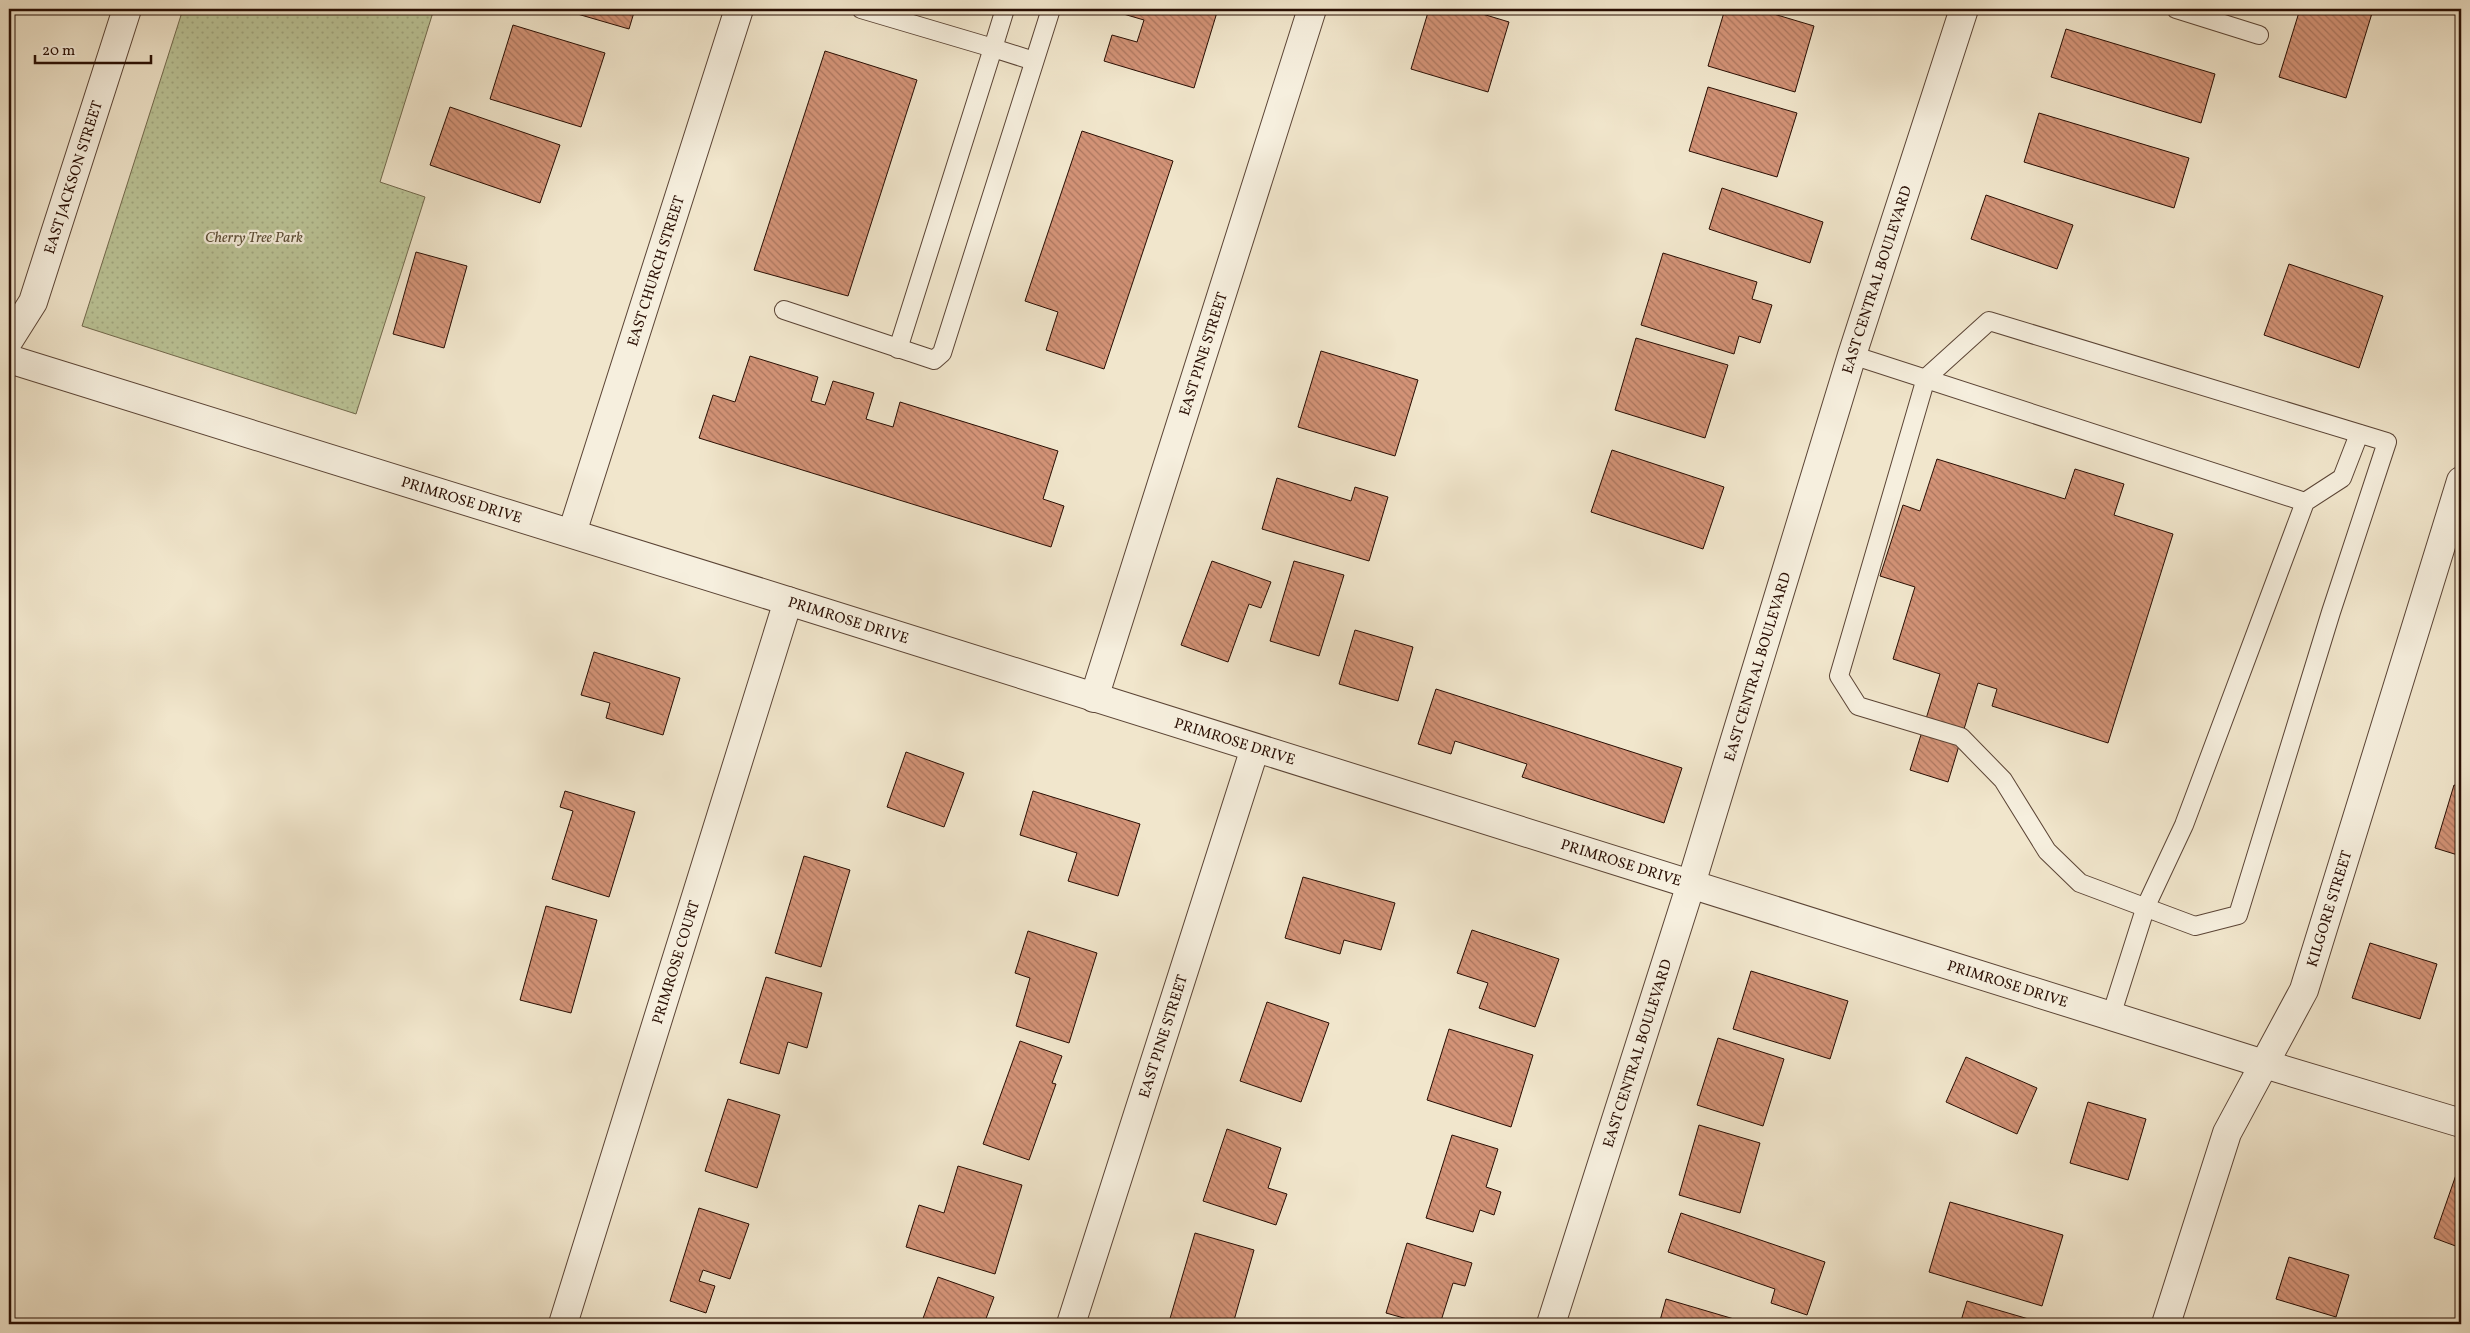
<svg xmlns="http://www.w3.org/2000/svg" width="2470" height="1333" font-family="Vollkorn,serif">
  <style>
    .green { fill: url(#green-dots); stroke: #72694d }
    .building { fill: url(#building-back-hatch); stroke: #290e03 }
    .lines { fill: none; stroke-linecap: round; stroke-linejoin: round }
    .service-casing { stroke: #5b4435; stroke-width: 20 }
    .minor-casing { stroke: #5b4435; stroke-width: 30 }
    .tertiary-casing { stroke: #5b4435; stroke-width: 30 }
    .service { stroke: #f6efde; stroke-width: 18 }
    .minor { stroke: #f6efde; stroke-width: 28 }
    .tertiary { stroke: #f6efde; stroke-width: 28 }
    .labels { text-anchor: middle; stroke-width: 4.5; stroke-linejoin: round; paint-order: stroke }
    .street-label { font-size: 15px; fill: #290e03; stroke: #f6efde }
    .park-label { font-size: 15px; font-style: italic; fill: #5c4e37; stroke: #f6efde }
  </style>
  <defs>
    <pattern id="green-dots" width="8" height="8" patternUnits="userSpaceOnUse" patternTransform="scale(1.25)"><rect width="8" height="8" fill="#bbc497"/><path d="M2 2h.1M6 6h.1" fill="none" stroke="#a1a780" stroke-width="1.8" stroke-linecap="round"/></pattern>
    <pattern id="building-back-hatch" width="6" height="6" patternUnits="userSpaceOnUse" patternTransform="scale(1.25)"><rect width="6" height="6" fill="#d39377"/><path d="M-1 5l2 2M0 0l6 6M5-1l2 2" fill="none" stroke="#ab765f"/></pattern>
  </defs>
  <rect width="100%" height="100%" fill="#f1e6cc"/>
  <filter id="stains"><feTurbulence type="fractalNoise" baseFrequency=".004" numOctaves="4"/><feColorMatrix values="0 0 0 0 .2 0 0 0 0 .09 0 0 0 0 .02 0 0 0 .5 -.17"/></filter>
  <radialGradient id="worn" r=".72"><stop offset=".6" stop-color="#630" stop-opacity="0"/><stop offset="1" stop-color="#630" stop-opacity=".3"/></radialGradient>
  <path class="green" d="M 183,9 L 434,9 L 380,182 L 425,197 L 356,414 L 82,326 Z"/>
  <g class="building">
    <path d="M 576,9 L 635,9 L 629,29 L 574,13 Z"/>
    <path d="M 1121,9 L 1218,9 L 1194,88 L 1104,61 L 1112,35 L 1137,42 L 1144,20 L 1120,13 Z"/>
    <path d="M 1429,9 L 1466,9 L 1509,22 L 1488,92 L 1411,69 Z"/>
    <path d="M 1725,9 L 1757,9 L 1814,26 L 1795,92 L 1708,66 Z"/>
    <path d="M 2300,9 L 2373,10 L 2346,98 L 2279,77 Z"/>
    <path d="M 513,25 L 605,53 L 581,127 L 490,99 Z"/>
    <path d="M 2066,29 L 2215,74 L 2201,123 L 2051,77 Z"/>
    <path d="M 825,51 L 917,80 L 848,296 L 754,270 Z"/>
    <path d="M 1708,87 L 1797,113 L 1777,177 L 1689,151 Z"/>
    <path d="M 450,107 L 560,145 L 540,203 L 430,165 Z"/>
    <path d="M 2039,113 L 2189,158 L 2174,208 L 2024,162 Z"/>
    <path d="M 1082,131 L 1173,161 L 1104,369 L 1046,350 L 1058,312 L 1025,301 Z"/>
    <path d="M 1722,188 L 1823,222 L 1810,263 L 1709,229 Z"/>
    <path d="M 1986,195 L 2073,225 L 2057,269 L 1971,239 Z"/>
    <path d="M 416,252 L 467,266 L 444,348 L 393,334 Z"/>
    <path d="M 1663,253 L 1757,282 L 1752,299 L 1772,305 L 1760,343 L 1739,336 L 1734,354 L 1641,325 Z"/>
    <path d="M 2289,264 L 2383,296 L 2359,368 L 2264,335 Z"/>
    <path d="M 1636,338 L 1728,365 L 1705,438 L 1615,410 Z"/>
    <path d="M 1321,351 L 1418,380 L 1395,456 L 1298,427 Z"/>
    <path d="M 750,356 L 818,377 L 811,401 L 825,405 L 833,381 L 874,393 L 866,419 L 893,427 L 900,402 L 1058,451 L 1043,499 L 1064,506 L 1051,547 L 699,438 L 713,395 L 735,402 Z"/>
    <path d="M 1612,450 L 1724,487 L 1703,549 L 1591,512 Z"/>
    <path d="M 1937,459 L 2065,499 L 2075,469 L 2124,484 L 2114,515 L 2173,534 L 2108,743 L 1992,706 L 1997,689 L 1978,683 L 1948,782 L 1910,770 L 1940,674 L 1893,659 L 1915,587 L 1880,576 L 1903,505 L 1920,511 Z"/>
    <path d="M 1277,478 L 1351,501 L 1355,487 L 1388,497 L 1369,561 L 1262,529 Z"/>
    <path d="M 1212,561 L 1271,582 L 1261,608 L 1249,604 L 1228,662 L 1181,645 Z"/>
    <path d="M 1294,561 L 1344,575 L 1319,656 L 1270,641 Z"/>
    <path d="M 1355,630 L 1413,647 L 1398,701 L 1339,684 Z"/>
    <path d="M 594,652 L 680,678 L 663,735 L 606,718 L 610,703 L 581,695 Z"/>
    <path d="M 1436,689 L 1682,768 L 1664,823 L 1522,777 L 1527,764 L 1455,741 L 1451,754 L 1418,744 Z"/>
    <path d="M 906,752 L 964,773 L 944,827 L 887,807 Z"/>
    <path d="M 2454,785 L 2461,787 L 2461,856 L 2435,848 Z"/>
    <path d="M 565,791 L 635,812 L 609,897 L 552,879 L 573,811 L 560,807 Z"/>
    <path d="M 1033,791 L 1140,824 L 1118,896 L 1068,881 L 1077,853 L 1020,835 Z"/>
    <path d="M 804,856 L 850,870 L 821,967 L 775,953 Z"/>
    <path d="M 1303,877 L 1395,903 L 1381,950 L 1344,940 L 1340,954 L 1285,938 Z"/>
    <path d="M 546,906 L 597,920 L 571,1013 L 520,1000 Z"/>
    <path d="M 1472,930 L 1559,959 L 1535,1027 L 1479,1008 L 1488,983 L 1457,973 Z"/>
    <path d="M 1028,931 L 1097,953 L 1069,1043 L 1016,1026 L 1030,978 L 1015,973 Z"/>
    <path d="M 2370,943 L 2437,964 L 2420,1019 L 2352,998 Z"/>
    <path d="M 1751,971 L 1848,1001 L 1830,1059 L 1733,1029 Z"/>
    <path d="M 766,977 L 822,993 L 807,1048 L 788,1042 L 779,1074 L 740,1063 Z"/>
    <path d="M 1267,1002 L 1329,1023 L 1301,1102 L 1240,1081 Z"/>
    <path d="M 1449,1029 L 1533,1055 L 1511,1127 L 1427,1100 Z"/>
    <path d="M 1718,1038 L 1784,1059 L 1763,1126 L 1697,1105 Z"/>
    <path d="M 1020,1041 L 1062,1056 L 1052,1083 L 1056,1084 L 1029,1160 L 983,1144 Z"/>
    <path d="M 1966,1057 L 2037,1088 L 2017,1134 L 1946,1102 Z"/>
    <path d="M 728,1099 L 780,1115 L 757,1188 L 705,1171 Z"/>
    <path d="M 2088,1102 L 2146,1119 L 2128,1180 L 2070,1163 Z"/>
    <path d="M 1699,1125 L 1760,1143 L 1740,1213 L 1679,1195 Z"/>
    <path d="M 1227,1129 L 1281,1148 L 1268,1188 L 1287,1194 L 1276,1225 L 1203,1201 Z"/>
    <path d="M 1452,1135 L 1498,1149 L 1486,1187 L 1501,1192 L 1494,1215 L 1480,1210 L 1473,1232 L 1426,1218 Z"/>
    <path d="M 958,1166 L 1022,1185 L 995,1274 L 906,1247 L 919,1205 L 944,1213 Z"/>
    <path d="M 2457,1172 L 2461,1173 L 2461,1248 L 2434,1238 Z"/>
    <path d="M 1950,1202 L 2063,1235 L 2042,1306 L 1929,1272 Z"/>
    <path d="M 699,1208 L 749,1224 L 730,1279 L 703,1270 L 699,1281 L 715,1286 L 706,1313 L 670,1301 Z"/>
    <path d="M 1681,1213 L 1825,1262 L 1807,1315 L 1771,1303 L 1775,1289 L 1668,1252 Z"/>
    <path d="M 1195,1233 L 1254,1250 L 1233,1324 L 1177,1324 L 1169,1322 Z"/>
    <path d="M 1407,1243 L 1472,1263 L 1465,1286 L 1453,1283 L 1440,1324 L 1425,1324 L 1386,1313 Z"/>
    <path d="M 2289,1257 L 2349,1275 L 2336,1317 L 2276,1299 Z"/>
    <path d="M 938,1277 L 994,1297 L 984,1324 L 921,1324 Z"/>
    <path d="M 1666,1299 L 1751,1324 L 1659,1324 Z"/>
    <path d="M 1967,1301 L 2032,1320 L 2030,1324 L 1960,1324 Z"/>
  </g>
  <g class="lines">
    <g class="service-casing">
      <g id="service">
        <path d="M 861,9 L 993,48 L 1005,9"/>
        <path d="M 2176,9 L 2259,35"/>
        <path d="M 784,310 L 934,360 L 942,353 L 1051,9"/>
        <path d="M 1989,321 L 2387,442 L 2331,612 L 2238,915 L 2195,926 L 2080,883 L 2047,851 L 2003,780 L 1961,737 L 1858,706 L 1839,676 L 1926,378 Z"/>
        <path d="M 898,349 L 993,48 L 1034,61"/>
        <path d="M 1852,355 L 2305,502"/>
        <path d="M 2111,1016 L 2146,906 L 2184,825 L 2305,502 L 2342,478 L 2359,434"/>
      </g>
    </g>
    <g class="minor-casing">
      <g id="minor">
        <path id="s1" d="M 9,340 L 33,302 L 127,9"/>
        <path id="s2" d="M 572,533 L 739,9"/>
        <path id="s3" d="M 1094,698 L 1312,9"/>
        <path id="s4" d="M 563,1324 L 788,601"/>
        <path id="s5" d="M 1071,1324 L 1255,748"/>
        <path id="s6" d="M 2166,1324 L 2227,1133 L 2304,990 L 2461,481"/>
      </g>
    </g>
    <g class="tertiary-casing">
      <g id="tertiary">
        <path id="s7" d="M 9,359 L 788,601 L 2264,1064 L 2461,1123"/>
        <path id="s8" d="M 1551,1324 L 1691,884 L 1852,355 L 1964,9"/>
      </g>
    </g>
    <use href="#service" class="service"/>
    <use href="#minor" class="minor"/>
    <use href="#tertiary" class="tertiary"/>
  </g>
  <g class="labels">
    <g class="street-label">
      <text dy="5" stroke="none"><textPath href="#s1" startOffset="176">EAST JACKSON STREET</textPath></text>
      <text dy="5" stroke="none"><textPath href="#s2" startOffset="275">EAST CHURCH STREET</textPath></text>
      <text dy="5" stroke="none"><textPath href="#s8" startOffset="1094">EAST CENTRAL BOULEVARD</textPath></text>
      <text dy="5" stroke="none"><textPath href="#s3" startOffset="361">EAST PINE STREET</textPath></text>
      <text dy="5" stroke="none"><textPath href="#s7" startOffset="474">PRIMROSE DRIVE</textPath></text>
      <text dy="5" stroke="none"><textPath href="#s7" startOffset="879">PRIMROSE DRIVE</textPath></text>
      <text dy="5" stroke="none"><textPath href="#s8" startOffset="689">EAST CENTRAL BOULEVARD</textPath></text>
      <text dy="5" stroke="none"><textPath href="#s7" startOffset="1284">PRIMROSE DRIVE</textPath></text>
      <text dy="5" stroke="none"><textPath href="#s7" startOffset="1689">PRIMROSE DRIVE</textPath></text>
      <text dy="5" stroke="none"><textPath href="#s6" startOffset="448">KILGORE STREET</textPath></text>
      <text dy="5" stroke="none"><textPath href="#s4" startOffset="379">PRIMROSE COURT</textPath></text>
      <text dy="5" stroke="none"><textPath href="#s7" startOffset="2094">PRIMROSE DRIVE</textPath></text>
      <text dy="5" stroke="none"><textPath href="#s5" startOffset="302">EAST PINE STREET</textPath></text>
      <text dy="5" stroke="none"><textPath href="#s8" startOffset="284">EAST CENTRAL BOULEVARD</textPath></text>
    </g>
    <g class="park-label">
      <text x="254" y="242">Cherry Tree Park</text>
    </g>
  </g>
  <rect width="2470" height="1333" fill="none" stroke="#f1e6cc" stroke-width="30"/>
  <rect x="10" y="10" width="2450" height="1313" fill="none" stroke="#290e03" stroke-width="2.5"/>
  <rect x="15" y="15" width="2440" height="1303" fill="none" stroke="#290e03"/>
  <path d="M35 55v8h116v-8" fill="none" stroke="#290e03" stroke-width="2.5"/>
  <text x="42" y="55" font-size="15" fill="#290e03" stroke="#f6efde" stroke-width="4" paint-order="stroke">20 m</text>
  <rect width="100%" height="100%" filter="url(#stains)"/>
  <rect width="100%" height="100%" fill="url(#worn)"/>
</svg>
